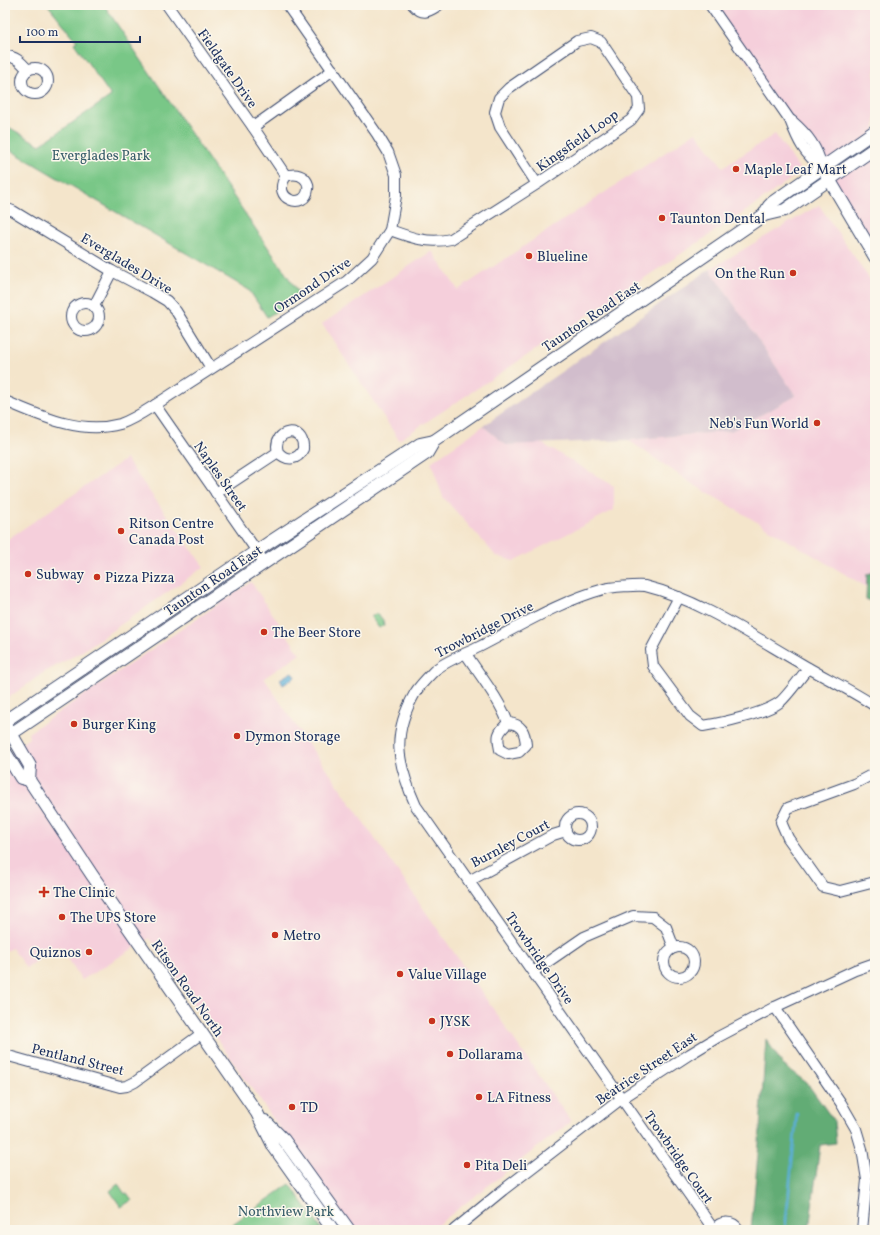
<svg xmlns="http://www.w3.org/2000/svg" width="880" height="1235" font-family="Vollkorn,serif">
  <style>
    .built { fill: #f5cfdb }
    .industrial { fill: #d1bdcc }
    .green { fill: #79c787; stroke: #4a7b72 }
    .forest { fill: #62ac74; stroke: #3e6e69 }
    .water { fill: #5cafd8; stroke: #3c6f9b }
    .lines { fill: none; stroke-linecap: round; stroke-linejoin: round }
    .stream { stroke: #5cafd8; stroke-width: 2.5 }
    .minor-casing { stroke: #3c4a6e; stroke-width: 12 }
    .major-casing { stroke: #3c4a6e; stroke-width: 14 }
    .minor { stroke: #fff; stroke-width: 10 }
    .major { stroke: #fff; stroke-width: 12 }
    .poi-dot { fill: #c8321e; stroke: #fbf7ec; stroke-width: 1.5 }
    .labels { text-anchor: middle; stroke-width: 3; stroke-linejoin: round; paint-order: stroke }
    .street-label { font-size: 14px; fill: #1b2f5e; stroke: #fbf7ec }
    .park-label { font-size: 14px; fill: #375d6a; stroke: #fbf7ec }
    .poi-label { font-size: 14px; fill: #1b2f5e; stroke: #fbf7ec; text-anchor: start }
  </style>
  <rect width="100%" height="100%" fill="#fbf7ec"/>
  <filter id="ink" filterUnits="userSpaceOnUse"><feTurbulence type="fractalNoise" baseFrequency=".025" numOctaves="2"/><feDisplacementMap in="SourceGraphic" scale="8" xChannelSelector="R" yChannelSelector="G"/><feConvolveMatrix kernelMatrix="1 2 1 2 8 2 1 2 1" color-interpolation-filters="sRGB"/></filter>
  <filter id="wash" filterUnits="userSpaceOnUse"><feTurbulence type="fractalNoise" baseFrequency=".012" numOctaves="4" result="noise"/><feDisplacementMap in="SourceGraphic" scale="16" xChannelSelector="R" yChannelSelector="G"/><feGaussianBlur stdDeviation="0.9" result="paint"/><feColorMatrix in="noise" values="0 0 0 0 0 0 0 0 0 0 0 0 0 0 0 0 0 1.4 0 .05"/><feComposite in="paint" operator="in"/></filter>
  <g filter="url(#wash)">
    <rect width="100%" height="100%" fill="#f4e5cb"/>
    <g class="built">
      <path d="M 708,5 L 875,5 L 875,257 L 830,180 Z"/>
      <path d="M 696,132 L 723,167 L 775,134 L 799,168 L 796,175 L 752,207 L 399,440 L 322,324 L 432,251 L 458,290 Z"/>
      <path d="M 819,205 L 875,287 L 875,592 L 691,483 L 628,440 L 731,431 L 796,396 L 710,269 Z"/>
      <path d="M 483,426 L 506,445 L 541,443 L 614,486 L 614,510 L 514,561 L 496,556 L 443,497 L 431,462 Z"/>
      <path d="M 126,459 L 204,567 L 81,652 L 43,673 L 8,698 L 5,698 L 5,541 Z"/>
      <path d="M 251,582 L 300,654 L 264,678 L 306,741 L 333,778 L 570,1120 L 569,1123 L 431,1230 L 351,1230 L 210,1029 L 150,938 L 82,980 L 59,946 L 26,968 L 12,948 L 5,952 L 5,762 L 7,755 L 29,738 L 28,733 Z"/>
    </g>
    <path class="industrial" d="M 710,269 L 796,396 L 731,431 L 628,440 L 506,445 L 483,426 Z"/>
    <g class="green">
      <path d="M 48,5 L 104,5 L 301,296 L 267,317 L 249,290 L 5,147 L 5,125 L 40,145 L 111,96 L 74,43 L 77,41 Z"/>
      <path d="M 377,613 L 383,620 L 384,625 L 379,628 L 371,617 Z"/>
      <path d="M 118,1184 L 125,1194 L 127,1193 L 132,1200 L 121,1207 L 110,1191 Z"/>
      <path d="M 290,1184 L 322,1230 L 224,1230 Z"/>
    </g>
    <g class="forest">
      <path d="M 875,572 L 875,604 L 866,599 L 867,574 Z"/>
      <path d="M 766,1039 L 783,1065 L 807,1083 L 834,1121 L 836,1143 L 820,1145 L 809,1230 L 751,1230 L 759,1143 Z"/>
    </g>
    <path class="water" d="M 292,672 L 295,677 L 283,685 L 280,679 Z"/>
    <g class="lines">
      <path class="stream" d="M 785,1230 L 797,1113"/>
    </g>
  </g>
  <g filter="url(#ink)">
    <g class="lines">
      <g class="minor-casing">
        <g id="minor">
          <path d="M 167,5 L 253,127 L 286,176 C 270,200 306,211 308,189 C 309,185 307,181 304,178 C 299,174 292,174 286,176"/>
          <path d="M 413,5 C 423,16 428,12 439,5"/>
          <path d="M 710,5 L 790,120 C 798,141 804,154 822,167"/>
          <path d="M 5,56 C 16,56 21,62 28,70"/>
          <circle cx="35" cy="81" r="13"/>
          <path d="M 792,121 C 808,135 817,147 822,167"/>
          <path d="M 253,127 L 333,70"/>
          <path d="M 5,208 L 13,211 L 112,271 L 152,292 L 167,301 L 176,311 L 211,368"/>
          <path d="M 390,230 C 412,238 428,244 451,239 L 537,184 L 631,120 L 639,109 L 638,97 L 601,42 L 591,38 L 577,41 L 509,88 L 499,98 L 495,112 L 500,127 L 537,184"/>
          <circle cx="85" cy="317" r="14"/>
          <path d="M 94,306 L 112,271"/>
          <path d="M 5,401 C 41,416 80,435 120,424 C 132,420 144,412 155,405 L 347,281 L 372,258 L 390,230 L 396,196 L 396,175 L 388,152 L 377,134 L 287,5"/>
          <path d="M 155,405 L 265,563"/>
          <path d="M 216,493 L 278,452 C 271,429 305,424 303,449 C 298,460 287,462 278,452"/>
          <path d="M 679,597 L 651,650 L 653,666 L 690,716 L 703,726 C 722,723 766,713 780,702 C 788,695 801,677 808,668"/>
          <path d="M 466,654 C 479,674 500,700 508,723"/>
          <path d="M 508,723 C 522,724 525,732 526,745 L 519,752 L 508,754 L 500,750 C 497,736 497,733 508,723 Z"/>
          <path d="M 875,773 L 854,784 L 788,808 L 781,822 L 788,838 L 823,887 L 840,891 L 875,882"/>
          <circle cx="578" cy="827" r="13"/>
          <path d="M 469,881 L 553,835 L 566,831"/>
          <circle cx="679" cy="962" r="15"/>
          <path d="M 533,972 L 584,937 L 633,916 L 653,917 L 666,927 L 674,948"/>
          <path d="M 775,1007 L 841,1103 L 856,1129 L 862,1149 L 867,1180 L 862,1230"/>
          <path d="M 5,1055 L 120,1087 L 127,1086 L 135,1082 L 201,1034"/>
          <path d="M 454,1230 L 503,1190 L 621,1099 L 690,1054 L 718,1037 L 775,1007 L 855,970 L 875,963"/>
          <path d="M 714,1230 L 416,806 C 397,763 391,735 415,693 C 419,686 428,677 434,671 C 445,661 465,654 479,647 C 520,626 560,601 604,589 C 610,587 638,585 645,586 C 698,599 753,636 800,663 C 825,678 851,690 875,706"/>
          <path d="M 714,1230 C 720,1220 733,1220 739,1230"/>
        </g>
      </g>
      <g class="major-casing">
        <g id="major">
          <path d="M 826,174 L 875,257"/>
          <path d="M 764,215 L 769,206 L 773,202 L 875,131"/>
          <path d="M 5,721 L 270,542 L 420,444 L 434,441"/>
          <path d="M 8,728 L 30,766 L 29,780"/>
          <path d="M 5,738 L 427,453 L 434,441 L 764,215 L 785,210 L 875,148"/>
          <path d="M 5,752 L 21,778 L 29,780 L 92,875 L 257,1113 L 274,1147 L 333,1230"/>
          <path d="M 265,1121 L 284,1140 L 349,1230"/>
        </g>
      </g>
      <use href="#minor" class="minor"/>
      <use href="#major" class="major"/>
    </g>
  </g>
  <g class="poi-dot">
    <circle cx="736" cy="169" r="4"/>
    <circle cx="662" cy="218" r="4"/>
    <circle cx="529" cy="256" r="4"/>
    <circle cx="793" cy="273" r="4"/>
    <circle cx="817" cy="423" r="4"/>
    <circle cx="121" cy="531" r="4"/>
    <circle cx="28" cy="574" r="4"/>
    <circle cx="97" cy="577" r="4"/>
    <circle cx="264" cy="632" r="4"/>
    <circle cx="74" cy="724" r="4"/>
    <circle cx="237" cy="736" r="4"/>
    <path d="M42 886h4v4h4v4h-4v4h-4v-4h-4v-4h4z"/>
    <circle cx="62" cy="917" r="4"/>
    <circle cx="275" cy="935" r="4"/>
    <circle cx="89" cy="952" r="4"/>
    <circle cx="400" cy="974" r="4"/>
    <circle cx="432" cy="1021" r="4"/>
    <circle cx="450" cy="1054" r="4"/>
    <circle cx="479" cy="1097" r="4"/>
    <circle cx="292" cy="1107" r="4"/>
    <circle cx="467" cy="1165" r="4"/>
  </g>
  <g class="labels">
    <g class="street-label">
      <text transform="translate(228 68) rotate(55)" y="5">Fieldgate Drive</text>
      <text transform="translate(577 140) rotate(-35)" y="5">Kingsfield Loop</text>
      <text transform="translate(127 263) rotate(31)" y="5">Everglades Drive</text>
      <text transform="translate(312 285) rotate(-34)" y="5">Ormond Drive</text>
      <text transform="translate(591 316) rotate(-34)" y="5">Taunton Road East</text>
      <text transform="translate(221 476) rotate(55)" y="5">Naples Street</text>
      <text transform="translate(213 580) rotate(-34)" y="5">Taunton Road East</text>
      <text transform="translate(484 629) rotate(-27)" y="5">Trowbridge Drive</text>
      <text transform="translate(510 843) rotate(-28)" y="5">Burnley Court</text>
      <text transform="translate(540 958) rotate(55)" y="5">Trowbridge Drive</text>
      <text transform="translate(188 988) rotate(55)" y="5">Ritson Road North</text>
      <text transform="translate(78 1059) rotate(14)" y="5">Pentland Street</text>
      <text transform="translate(646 1068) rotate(-34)" y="5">Beatrice Street East</text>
      <text transform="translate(679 1157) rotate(55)" y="5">Trowbridge Court</text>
    </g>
    <g class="park-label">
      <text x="101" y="160">Everglades Park</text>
      <text x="286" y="1216">Northview Park</text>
    </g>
    <g class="poi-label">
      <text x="744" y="174">Maple Leaf Mart</text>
      <text x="670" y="223">Taunton Dental</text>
      <text x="537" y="261">Blueline</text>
      <text x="785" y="278" text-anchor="end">On the Run</text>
      <text x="809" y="428" text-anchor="end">Neb's Fun World</text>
      <text x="129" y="528">Ritson Centre<tspan x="129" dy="16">Canada Post</tspan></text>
      <text x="36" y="579">Subway</text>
      <text x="105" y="582">Pizza Pizza</text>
      <text x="272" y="637">The Beer Store</text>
      <text x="82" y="729">Burger King</text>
      <text x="245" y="741">Dymon Storage</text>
      <text x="53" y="897">The Clinic</text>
      <text x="70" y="922">The UPS Store</text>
      <text x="283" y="940">Metro</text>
      <text x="81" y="957" text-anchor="end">Quiznos</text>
      <text x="408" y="979">Value Village</text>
      <text x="440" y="1026">JYSK</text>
      <text x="458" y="1059">Dollarama</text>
      <text x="487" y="1102">LA Fitness</text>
      <text x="300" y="1112">TD</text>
      <text x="475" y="1170">Pita Deli</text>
    </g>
  </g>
  <rect width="880" height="1235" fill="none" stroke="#fbf7ec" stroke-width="20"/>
  <path d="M20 36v6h120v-6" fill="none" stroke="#1b2f5e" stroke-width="2"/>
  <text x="26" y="36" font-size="12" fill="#1b2f5e" stroke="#fbf7ec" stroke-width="3" paint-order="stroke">100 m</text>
</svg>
